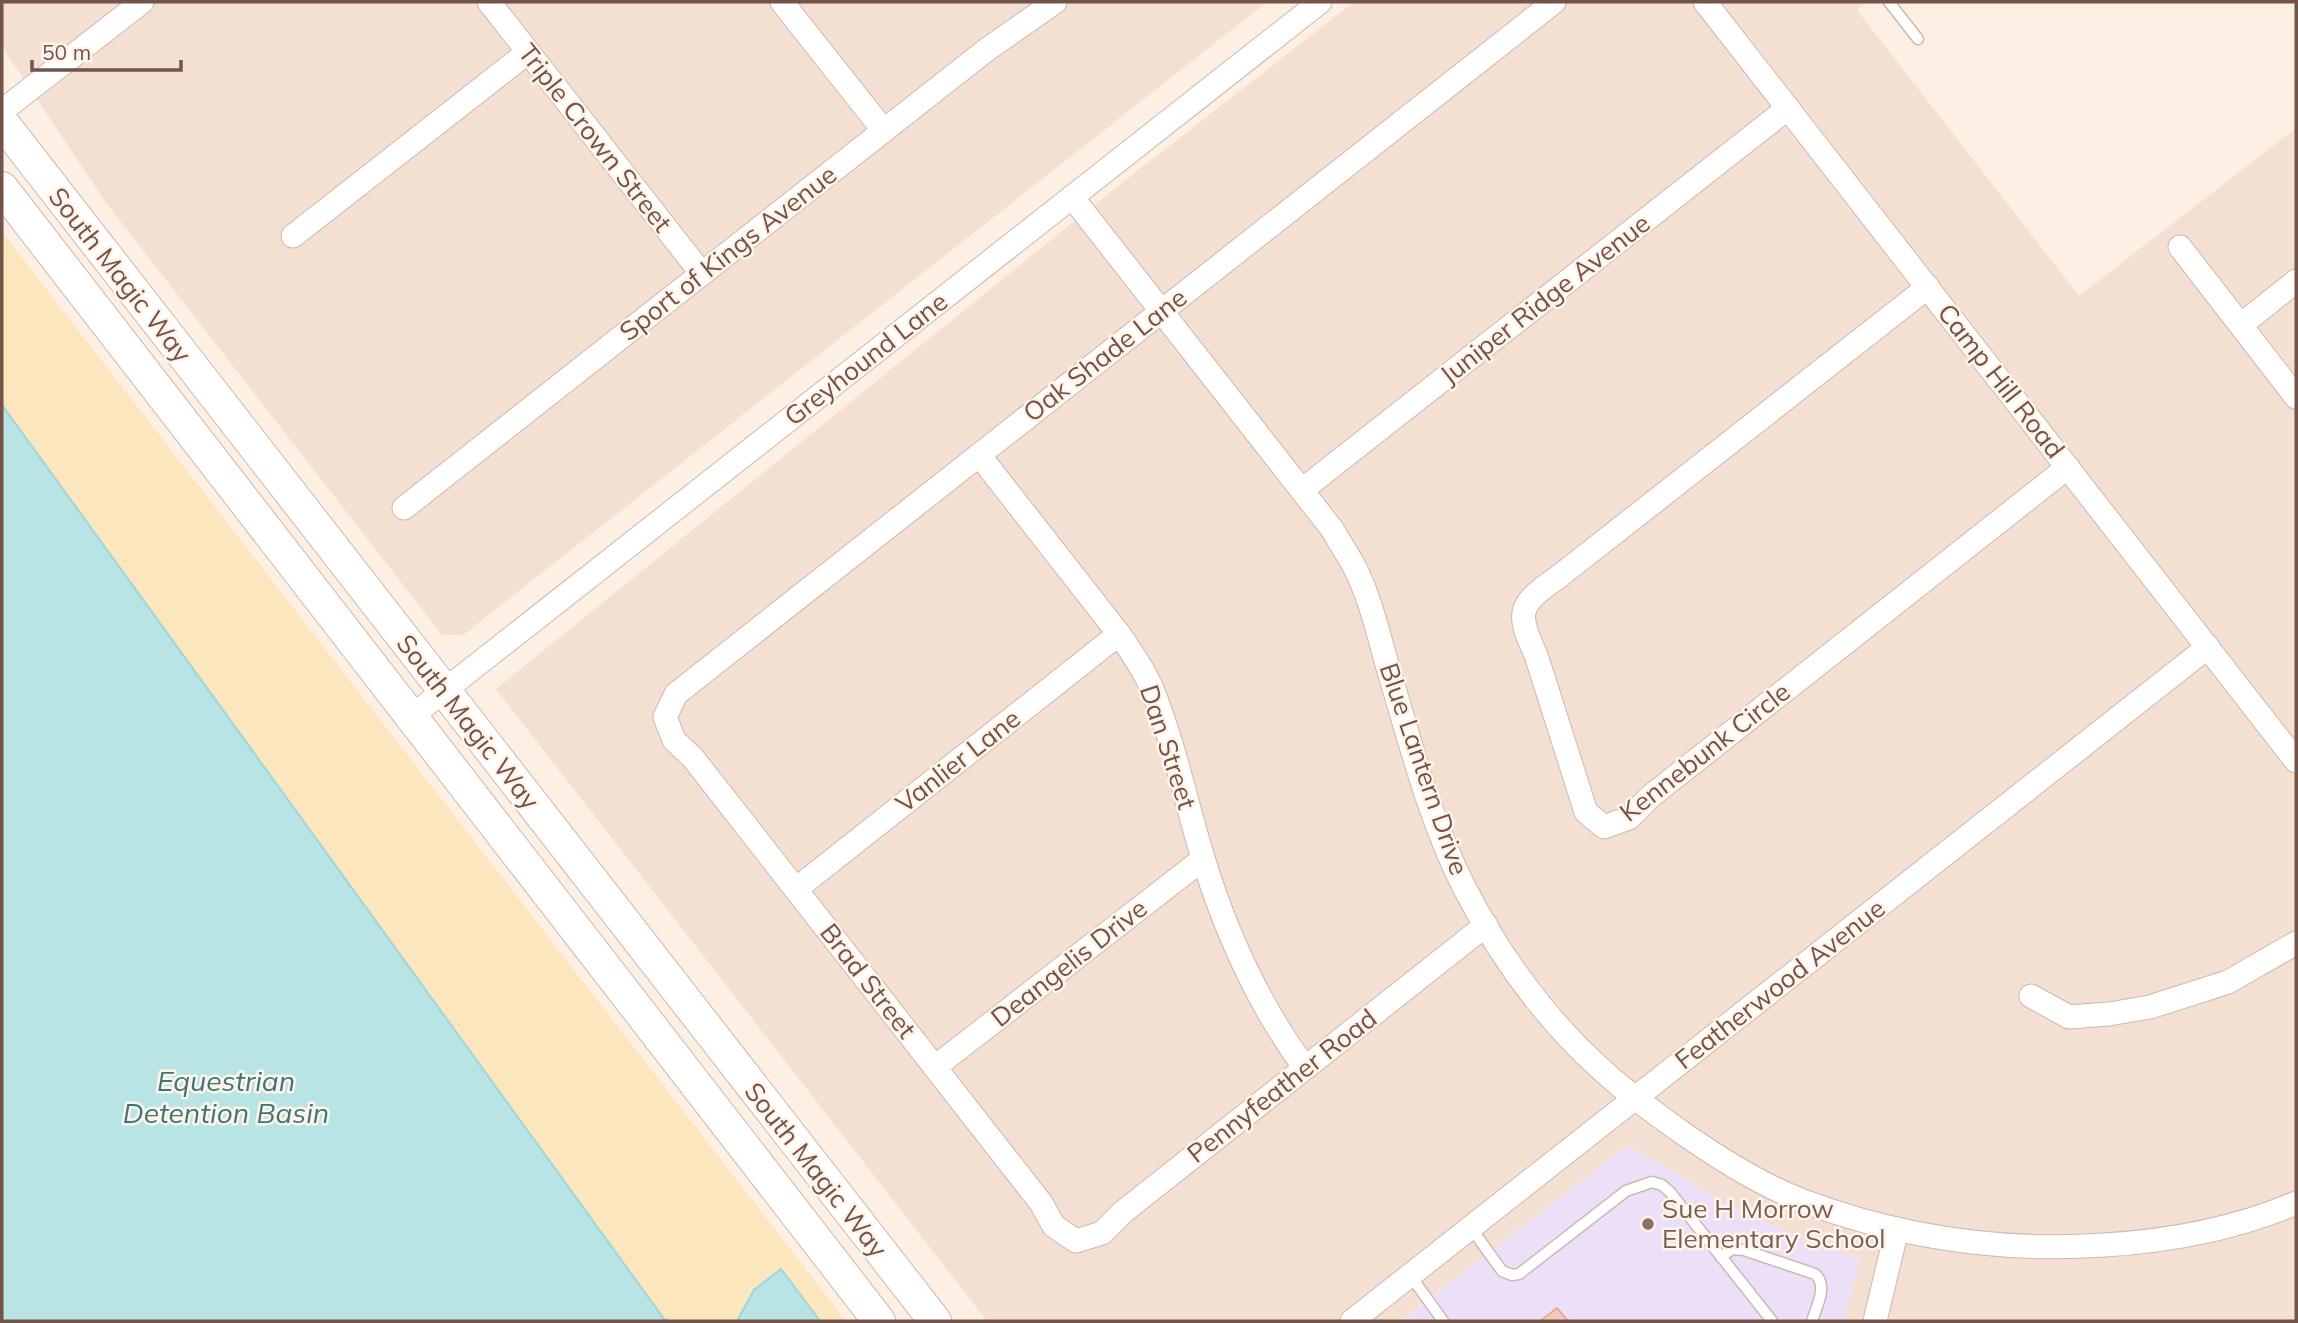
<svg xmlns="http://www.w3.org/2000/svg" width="2298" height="1323" font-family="Mulish,sans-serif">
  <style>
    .residential { fill: #f3e0d2 }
    .education { fill: #ece0f8 }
    .sand { fill: #fbe6be }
    .water { fill: #b8e4e5; stroke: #9ed5d7; stroke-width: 2 }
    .building { fill: #f1cabb; stroke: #e3ae9c; stroke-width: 2 }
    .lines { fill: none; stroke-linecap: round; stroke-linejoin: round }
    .lane-casing { stroke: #cfb8ad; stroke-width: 13 }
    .street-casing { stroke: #cfb8ad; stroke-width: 25 }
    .secondary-casing { stroke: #d2b7aa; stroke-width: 34 }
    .lane { stroke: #fff; stroke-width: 10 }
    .street { stroke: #fff; stroke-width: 23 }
    .secondary { stroke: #fff; stroke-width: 32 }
    .education-dot { fill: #8d6e63; stroke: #fff4e9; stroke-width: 2.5 }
    .labels { text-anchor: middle; stroke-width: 5; stroke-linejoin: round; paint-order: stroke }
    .street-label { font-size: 26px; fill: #745349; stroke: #fff4e9 }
    .education-label { font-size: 26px; fill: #785e54; stroke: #fff4e9; text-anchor: start }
    .water-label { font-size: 28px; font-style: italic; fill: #3d7679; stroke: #fff4e9 }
  </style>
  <rect width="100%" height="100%" fill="#fcefe3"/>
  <g class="residential">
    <path d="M 2,2 L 1267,2 L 463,635 L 442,635 L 107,204 L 2,47 Z"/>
    <path d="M 1354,2 L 1866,2 L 1857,10 L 2079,296 L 2296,128 L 2296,1321 L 1844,1321 L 1859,1259 L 1802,1238 L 1740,1211 L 1666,1167 L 1627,1146 L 1400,1321 L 987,1321 L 496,689 L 1113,190 Z"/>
  </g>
  <path class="education" d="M 1627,1146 L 1666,1167 L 1740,1211 L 1802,1238 L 1860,1259 L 1844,1321 L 1401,1321 Z"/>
  <path class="sand" d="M 2,232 L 846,1321 L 669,1321 L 664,1319 L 2,405 Z"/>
  <g class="water">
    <path d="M 2,405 L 664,1319 L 669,1321 L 2,1321 Z"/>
    <path d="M 781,1269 L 820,1321 L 737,1321 L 754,1290 Z"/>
  </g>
  <path class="building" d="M 1557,1308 L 1568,1321 L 1540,1321 Z"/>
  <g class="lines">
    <g class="lane-casing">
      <g id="lane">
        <path d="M 1889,2 L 1918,39"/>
        <path d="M 1471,1228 L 1502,1271 L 1512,1275 L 1519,1274 L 1626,1191 L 1652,1182 L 1662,1185 L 1670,1192 L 1772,1321"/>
        <path d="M 1721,1257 L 1732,1249 L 1744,1250 L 1815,1274 C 1828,1285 1817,1306 1812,1321"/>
        <path d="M 1410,1275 L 1443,1321"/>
      </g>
    </g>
    <g class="street-casing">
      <g id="street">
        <path d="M 489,2 L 702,274"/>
        <path d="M 782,2 L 884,131"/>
        <path d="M 1705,2 L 2296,761"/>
        <path d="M 2,111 L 142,2"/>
        <path d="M 1072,197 L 1332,529 C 1339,541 1346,552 1353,564 C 1370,596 1378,633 1388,668 C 1410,741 1429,818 1464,887 C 1499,955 1546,1020 1603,1071 C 1628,1094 1656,1114 1684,1134 C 1720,1159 1761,1185 1803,1201 C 1899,1237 2001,1252 2104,1245 C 2170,1241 2235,1229 2296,1203"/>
        <path d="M 293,236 L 528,52"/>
        <path d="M 2180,247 L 2296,397"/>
        <path d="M 1928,287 L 1557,578 C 1518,605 1516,612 1536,655 L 1586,812 L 1604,827 L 1629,818 L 1651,796 L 2068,467"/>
        <path d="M 2241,325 L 2296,281"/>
        <path d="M 979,455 L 1119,634 C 1131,652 1144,669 1152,689 C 1174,743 1186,802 1203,858 C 1226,933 1258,1004 1305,1068"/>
        <path d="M 1302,490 L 1788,108"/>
        <path d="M 404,508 L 985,51 L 1055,2"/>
        <path d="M 412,716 L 1320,2"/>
        <path d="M 796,889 L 1119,634"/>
        <path d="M 1486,925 L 1123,1212 L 1102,1233 L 1076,1241 L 1054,1226 L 1041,1203 L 693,758 L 674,740 L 665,717 L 676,694 L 1554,2"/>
        <path d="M 2031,996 L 2069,1017 L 2109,1014 L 2150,1007 L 2228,982 L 2296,943"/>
        <path d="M 935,1067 L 1203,859"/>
        <path d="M 1352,1321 L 2208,647"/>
        <path d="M 1875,1321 L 1897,1229"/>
      </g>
    </g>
    <g class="secondary-casing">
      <g id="secondary">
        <path d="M 2,122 L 935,1321"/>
        <path d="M 2,188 L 879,1321"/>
      </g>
    </g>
    <use href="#lane" class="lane"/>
    <use href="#street" class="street"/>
    <use href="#secondary" class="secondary"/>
  </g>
  <circle class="education-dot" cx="1648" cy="1224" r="7"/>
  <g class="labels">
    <g class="street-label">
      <text transform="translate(595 138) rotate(52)" y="9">Triple Crown Street</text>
      <text transform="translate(728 253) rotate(-38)" y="9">Sport of Kings Avenue</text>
      <text transform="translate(120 275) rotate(52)" y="9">South Magic Way</text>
      <text transform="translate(1545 299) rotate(-38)" y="9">Juniper Ridge Avenue</text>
      <text transform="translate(1105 355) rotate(-38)" y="9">Oak Shade Lane</text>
      <text transform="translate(866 359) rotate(-38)" y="9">Greyhound Lane</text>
      <text transform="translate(2001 381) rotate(52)" y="9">Camp Hill Road</text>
      <text transform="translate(468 722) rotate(52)" y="9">South Magic Way</text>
      <text transform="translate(1168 747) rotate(72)" y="9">Dan Street</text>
      <text transform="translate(1705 752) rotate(-38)" y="9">Kennebunk Circle</text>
      <text transform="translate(958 761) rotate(-38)" y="9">Vanlier Lane</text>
      <text transform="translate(1424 769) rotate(71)" y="9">Blue Lantern Drive</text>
      <text transform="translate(1069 963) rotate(-38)" y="9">Deangelis Drive</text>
      <text transform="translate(868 981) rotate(52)" y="9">Brad Street</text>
      <text transform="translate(1780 984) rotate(-38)" y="9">Featherwood Avenue</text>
      <text transform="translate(1282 1086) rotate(-38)" y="9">Pennyfeather Road</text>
      <text transform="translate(816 1170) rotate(52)" y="9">South Magic Way</text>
    </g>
    <g class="education-label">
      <text x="1662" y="1218">Sue H Morrow<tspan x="1662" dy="30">Elementary School</tspan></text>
    </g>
    <g class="water-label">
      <text x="226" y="1091">Equestrian<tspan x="226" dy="32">Detention Basin</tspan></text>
    </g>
  </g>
  <rect width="2298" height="1323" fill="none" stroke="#745349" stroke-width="7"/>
  <path d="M32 60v10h149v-10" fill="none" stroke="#745349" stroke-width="3.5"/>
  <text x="42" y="60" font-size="21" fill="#745349" stroke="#fff4e9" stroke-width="5" paint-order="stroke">50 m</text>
</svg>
